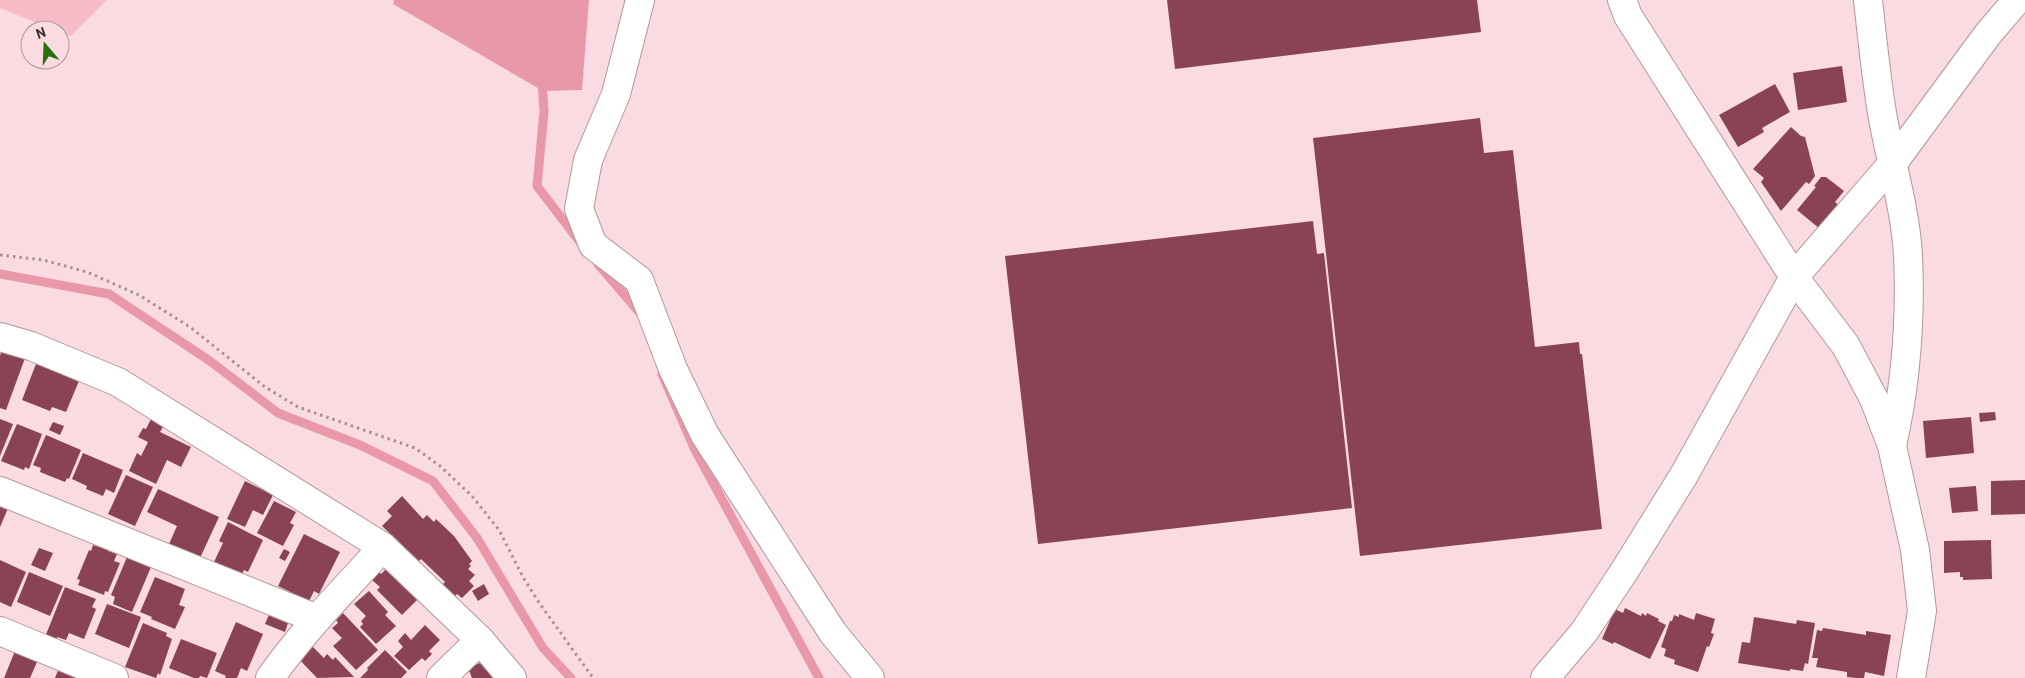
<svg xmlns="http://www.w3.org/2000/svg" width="2025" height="678" font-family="Barlow,sans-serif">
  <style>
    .green { fill: #f8bcc8 }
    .water { fill: #e898a9 }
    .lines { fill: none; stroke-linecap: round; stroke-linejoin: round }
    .stream { stroke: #e898a9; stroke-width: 9 }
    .building { fill: #894355 }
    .minor-casing { stroke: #b3979c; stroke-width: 30 }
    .path { stroke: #a69094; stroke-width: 3; stroke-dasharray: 2.5 4; stroke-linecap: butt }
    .minor { stroke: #fff; stroke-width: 28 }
  </style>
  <rect width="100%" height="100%" fill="#f9dbe1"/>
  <path class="green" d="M 0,0 L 107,0 L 71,36 L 60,32 L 60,30 L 54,30 L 0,8 Z"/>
  <path class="water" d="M 394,0 L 589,0 L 582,90 L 543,91 L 393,4 Z"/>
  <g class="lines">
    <g class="stream">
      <path d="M 542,80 L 544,112 L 537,186 L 583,246"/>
      <path d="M 598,264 L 640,313"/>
      <path d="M 0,274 L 109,294 L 210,361 L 278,413 L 360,445 L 433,481 L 477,538 L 543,648 L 571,678"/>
      <path d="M 662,374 L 694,448 L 819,678"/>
    </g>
  </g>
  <g class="building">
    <path d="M 1167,0 L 1477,0 L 1481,32 L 1175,69 Z"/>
    <path d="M 1842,66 L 1847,102 L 1798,110 L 1793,73 Z"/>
    <path d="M 1775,84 L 1790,112 L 1762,128 L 1764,132 L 1738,147 L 1719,115 Z"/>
    <path d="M 1480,118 L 1484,153 L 1513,150 L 1535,347 L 1579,342 L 1580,354 L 1582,354 L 1602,529 L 1360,556 L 1313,138 Z"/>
    <path d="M 1791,127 L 1801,136 L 1805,137 L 1815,176 L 1809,184 L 1806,182 L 1781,211 L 1761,182 L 1764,178 L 1753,169 Z"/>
    <path d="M 1821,177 L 1826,177 L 1844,191 L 1835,202 L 1840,206 L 1820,229 L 1797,210 L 1816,187 L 1814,186 Z"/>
    <path d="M 1313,221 L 1317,254 L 1324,253 L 1352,508 L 1038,544 L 1005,256 Z"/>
    <path d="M 2,349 L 25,358 L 6,410 L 0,408 L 0,356 Z"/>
    <path d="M 36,364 L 79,381 L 66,412 L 52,407 L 50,411 L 22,400 Z"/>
    <path d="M 1995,412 L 1996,420 L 1980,422 L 1979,413 Z"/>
    <path d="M 1971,417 L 1974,453 L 1926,458 L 1923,421 Z"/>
    <path d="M 0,419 L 13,424 L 0,456 Z"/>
    <path d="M 151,419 L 164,425 L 160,432 L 191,447 L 181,467 L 167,460 L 156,484 L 129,471 L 137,453 L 141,456 L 148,442 L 138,437 L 143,428 L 146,429 Z"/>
    <path d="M 53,422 L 64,426 L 60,435 L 49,430 Z"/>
    <path d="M 17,424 L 42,434 L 29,469 L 25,467 L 24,470 L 1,461 Z"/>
    <path d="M 46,435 L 81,450 L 69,479 L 67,478 L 65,482 L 40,472 L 41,468 L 33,465 Z"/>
    <path d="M 83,453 L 123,470 L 114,493 L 106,489 L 103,496 L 86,489 L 87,486 L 72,479 Z"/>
    <path d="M 126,475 L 153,487 L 135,526 L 108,514 Z"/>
    <path d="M 2025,480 L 2025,514 L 1991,515 L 1991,481 Z"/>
    <path d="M 245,481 L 273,495 L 263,515 L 253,510 L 245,527 L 227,519 Z"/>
    <path d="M 1976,486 L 1978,511 L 1952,513 L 1949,488 Z"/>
    <path d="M 158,489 L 219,517 L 200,558 L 169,544 L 177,526 L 147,512 Z"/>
    <path d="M 402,496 L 423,519 L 427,515 L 434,522 L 436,519 L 454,536 L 472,561 L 469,564 L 471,566 L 468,569 L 475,575 L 469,581 L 474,586 L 462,598 L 457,594 L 455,596 L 443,584 L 445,582 L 421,559 L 419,561 L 382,526 L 392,516 L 387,511 Z"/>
    <path d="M 274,501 L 296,512 L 290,523 L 294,525 L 283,546 L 257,533 Z"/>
    <path d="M 0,502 L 9,506 L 0,527 Z"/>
    <path d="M 228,522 L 263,540 L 248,572 L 244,570 L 241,576 L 213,564 L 223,543 L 219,541 Z"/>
    <path d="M 304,534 L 340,552 L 319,594 L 314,591 L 309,601 L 278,586 Z"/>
    <path d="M 1991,540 L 1992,579 L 1963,580 L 1963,577 L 1960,577 L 1960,572 L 1944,573 L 1944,541 Z"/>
    <path d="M 100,543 L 110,547 L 108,551 L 117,554 L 114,561 L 120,563 L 108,592 L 105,591 L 104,595 L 78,585 L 80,580 L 77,579 L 89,550 L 91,551 L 93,545 L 99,547 Z"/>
    <path d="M 39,548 L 53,553 L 45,571 L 31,565 Z"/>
    <path d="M 284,549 L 290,552 L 285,561 L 279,558 Z"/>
    <path d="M 127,557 L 151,567 L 132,612 L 113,604 L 115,597 L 111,595 Z"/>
    <path d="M 0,560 L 26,572 L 11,607 L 0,602 Z"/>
    <path d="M 386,569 L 420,597 L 402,615 L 377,590 L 380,587 L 372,580 L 379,572 L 381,574 Z"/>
    <path d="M 29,572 L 63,586 L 50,616 L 17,602 Z"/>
    <path d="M 155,577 L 185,589 L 179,605 L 185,607 L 175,629 L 151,619 L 152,617 L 140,612 Z"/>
    <path d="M 484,584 L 489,594 L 478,601 L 472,591 Z"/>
    <path d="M 65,587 L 96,599 L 92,607 L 96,609 L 84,639 L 69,633 L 66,640 L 57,637 L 56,641 L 45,637 Z"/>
    <path d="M 369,591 L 388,612 L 385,615 L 396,626 L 376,644 L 360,627 L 363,624 L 361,621 L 366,616 L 354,604 Z"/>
    <path d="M 107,604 L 141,617 L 129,648 L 95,634 Z"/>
    <path d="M 1625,608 L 1641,616 L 1642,613 L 1646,616 L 1647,613 L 1659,619 L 1658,621 L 1666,625 L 1650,659 L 1614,642 L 1613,644 L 1602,639 L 1615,609 L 1623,613 Z"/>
    <path d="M 271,610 L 290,617 L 285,632 L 265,624 Z"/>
    <path d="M 343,613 L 378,650 L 356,670 L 333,646 L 342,638 L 332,628 L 338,623 L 336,620 Z"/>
    <path d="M 1696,613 L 1715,619 L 1711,633 L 1714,634 L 1709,647 L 1707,646 L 1698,672 L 1674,664 L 1675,660 L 1664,656 L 1666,649 L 1661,647 L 1670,621 L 1672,621 L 1674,615 L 1679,617 L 1679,614 L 1694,620 Z"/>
    <path d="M 1754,617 L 1796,624 L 1797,620 L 1815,623 L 1808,664 L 1805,663 L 1803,671 L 1790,669 L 1790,671 L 1738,663 L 1742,642 L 1750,643 Z"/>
    <path d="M 236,622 L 263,634 L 247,671 L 241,668 L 237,678 L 225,678 L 226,676 L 215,671 Z"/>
    <path d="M 143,623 L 167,633 L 166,636 L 172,639 L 160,675 L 158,673 L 156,678 L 125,667 Z"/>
    <path d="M 425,625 L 440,640 L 429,651 L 432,654 L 425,661 L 422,658 L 409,670 L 394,656 L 403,647 L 398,641 L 405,633 L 411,640 Z"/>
    <path d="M 1823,628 L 1866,635 L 1866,631 L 1891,635 L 1884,676 L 1865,672 L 1864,678 L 1856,678 L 1847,677 L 1847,672 L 1816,667 L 1818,658 L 1812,658 L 1817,630 L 1822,631 Z"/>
    <path d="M 181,639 L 217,653 L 207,678 L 200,676 L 199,678 L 194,678 L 169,668 Z"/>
    <path d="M 310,644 L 324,658 L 327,654 L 333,660 L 335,657 L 354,677 L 317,678 L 297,657 Z"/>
    <path d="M 385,650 L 407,672 L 401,678 L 360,678 L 368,670 L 367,668 Z"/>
    <path d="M 15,651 L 37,662 L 30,678 L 4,678 Z"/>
    <path d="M 487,660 L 494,678 L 472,678 L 468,668 Z"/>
    <path d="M 59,668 L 83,678 L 55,678 Z"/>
  </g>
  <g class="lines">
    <g class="minor-casing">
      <g id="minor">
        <path d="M 640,0 L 616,94 L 588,160 L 579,209 L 593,245 L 639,280 L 673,369 L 705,435 L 833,633 L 870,678"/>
        <path d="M 1622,0 L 1628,16 L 1794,277 L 1846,346 L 1874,399 L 1892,446 L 1915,550 L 1922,611 L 1911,678"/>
        <path d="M 1868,0 C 1872,37 1876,76 1882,113 C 1890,160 1905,206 1908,255 C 1911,320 1906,383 1892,446"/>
        <path d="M 0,337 L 31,346 L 118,382 L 383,547 L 480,640 L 512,678"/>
        <path d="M 0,491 L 317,619"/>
        <path d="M 0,631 L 114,678"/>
        <path d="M 270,678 C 303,631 344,590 383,547"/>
        <path d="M 441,678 L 480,640"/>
        <path d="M 1545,678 L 1584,632 L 1625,570 L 1684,475 L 1794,277 L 1893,163 L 1988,34 L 2017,0"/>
      </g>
    </g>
    <path class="path" d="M 0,255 L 43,260 L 87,272 L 139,295 L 190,327 L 265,387 L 298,407 L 415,448 L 440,466 L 472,496 L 499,530 L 524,579 L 540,604 L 593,678"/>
    <use href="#minor" class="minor"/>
  </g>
  <g transform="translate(45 45) rotate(341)"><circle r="24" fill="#f9dbe1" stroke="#ad969b"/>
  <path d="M0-4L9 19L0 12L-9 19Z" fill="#28700f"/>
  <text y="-8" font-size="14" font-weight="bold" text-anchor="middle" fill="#3a2e31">N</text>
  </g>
</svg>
